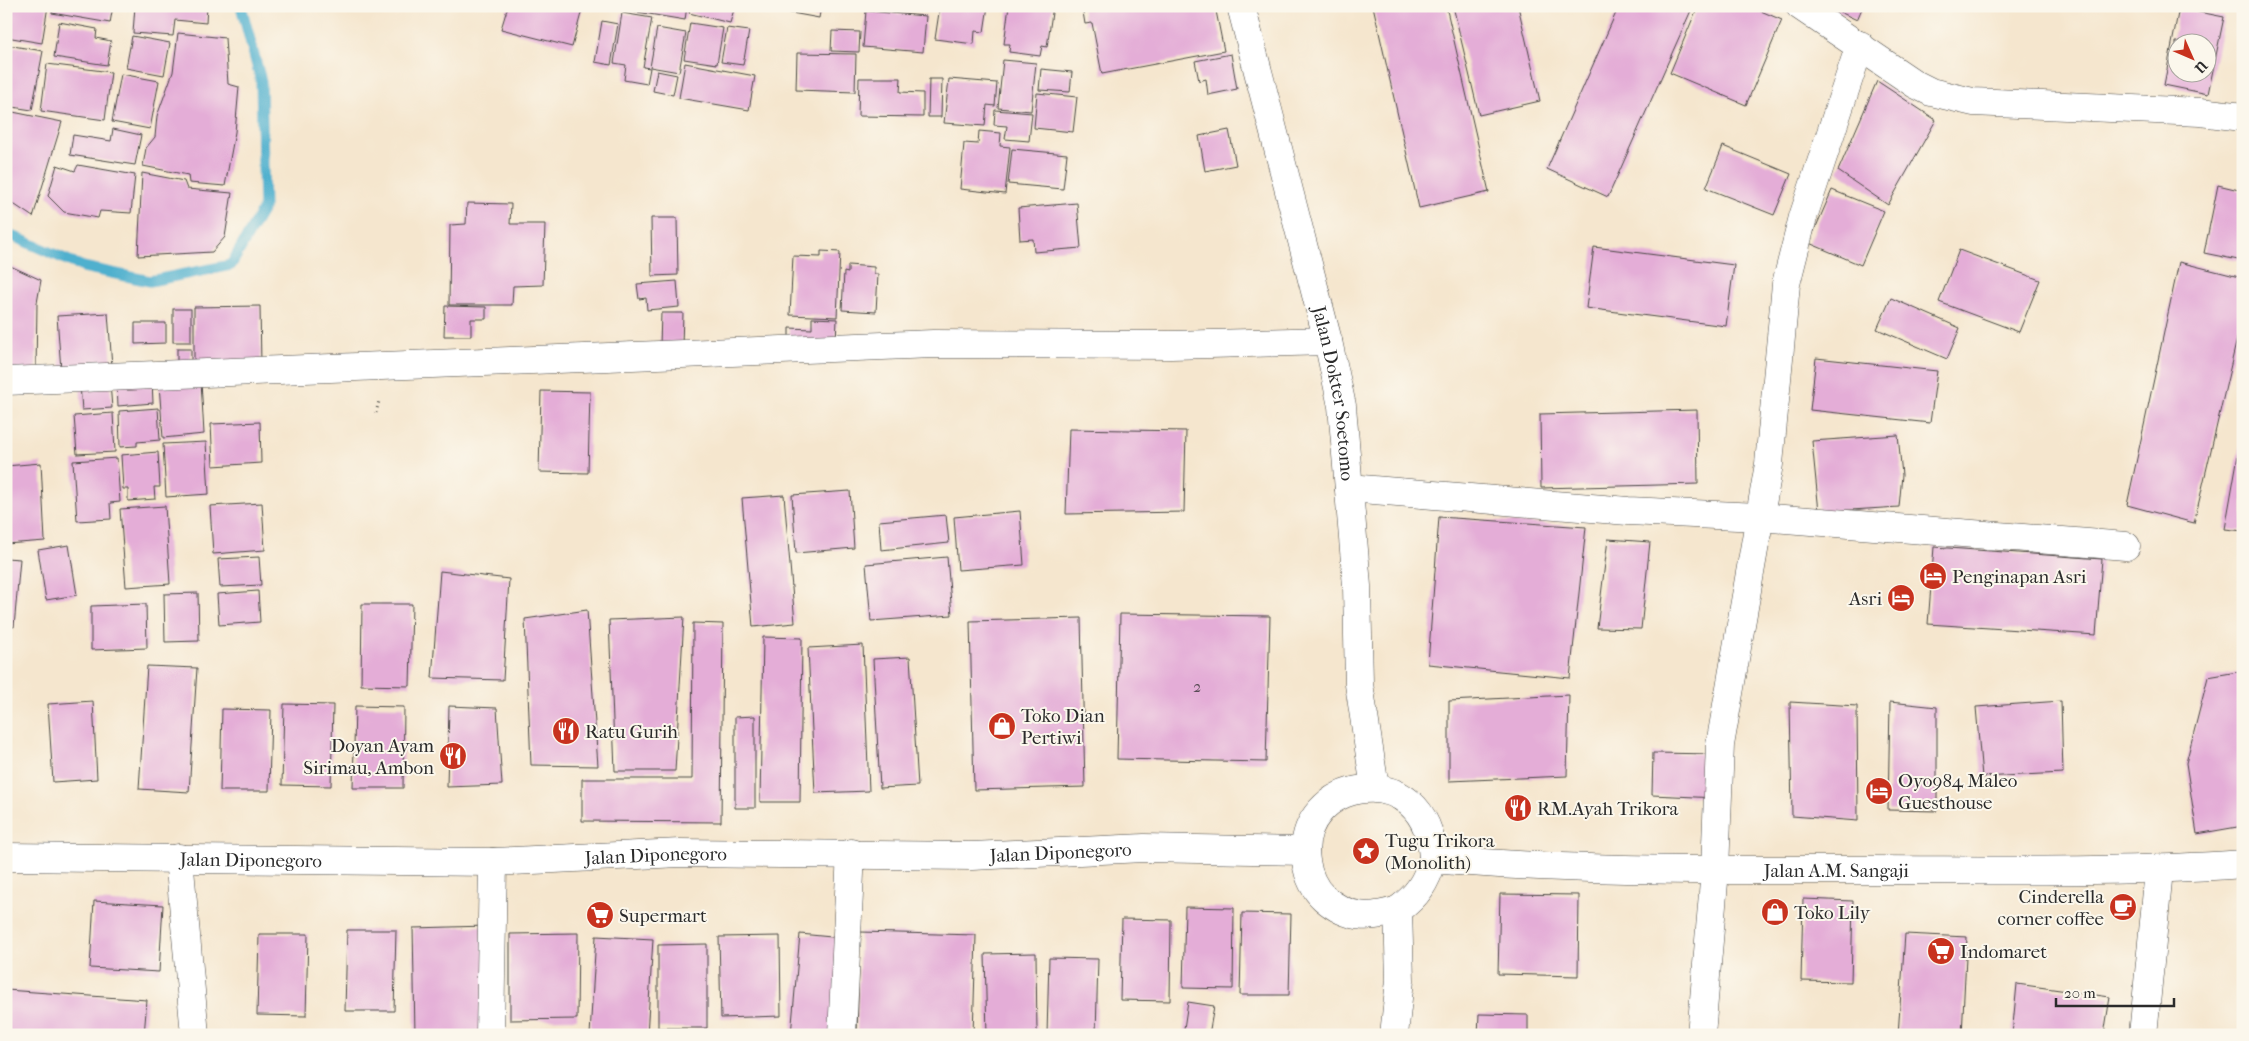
<svg xmlns="http://www.w3.org/2000/svg" width="2249" height="1041" font-family="'IM FELL French Canon',serif">
  <style>
    .lines { fill: none; stroke-linecap: round; stroke-linejoin: round }
    .stream { stroke: #50b0ce; stroke-width: 11 }
    .building { fill: #e4add7; fill-rule: evenodd }
    .minor-casing { stroke: #494743; stroke-width: 29 }
    .tertiary-casing { stroke: #494743; stroke-width: 29 }
    .secondary-casing { stroke: #494743; stroke-width: 29 }
    .primary-casing { stroke: #494743; stroke-width: 29 }
    .trunk-casing { stroke: #494743; stroke-width: 29 }
    .path { stroke: #494743; stroke-width: 3; stroke-dasharray: 1 4; stroke-linecap: butt }
    .minor { stroke: #fff; stroke-width: 28 }
    .tertiary { stroke: #fff; stroke-width: 28 }
    .secondary { stroke: #fff; stroke-width: 28 }
    .primary { stroke: #fff; stroke-width: 28 }
    .trunk { stroke: #fff; stroke-width: 28 }
    .labels { text-anchor: middle; stroke-width: 4; stroke-linejoin: round; paint-order: stroke }
    .number-label { font-size: 16px; fill: #594c56 }
    .street-label { font-size: 19px; fill: #2b2b2b; stroke: #fbf7ec }
    .poi-label { font-size: 19px; fill: #2b2b2b; stroke: #fbf7ec; text-anchor: start }
  </style>
  <rect width="100%" height="100%" fill="#fbf7ec"/>
  <filter id="ink" filterUnits="userSpaceOnUse"><feTurbulence type="fractalNoise" baseFrequency=".02" numOctaves="2"/><feDisplacementMap in="SourceGraphic" scale="10" xChannelSelector="R" yChannelSelector="G"/><feConvolveMatrix kernelMatrix="1 2 1 2 8 2 1 2 1" color-interpolation-filters="sRGB"/></filter>
  <filter id="wash" filterUnits="userSpaceOnUse"><feTurbulence type="fractalNoise" baseFrequency=".0096" numOctaves="4" result="noise"/><feDisplacementMap in="SourceGraphic" scale="20" xChannelSelector="R" yChannelSelector="G"/><feGaussianBlur stdDeviation="1.12" result="paint"/><feColorMatrix in="noise" values="0 0 0 0 0 0 0 0 0 0 0 0 0 0 0 0 0 1.4 0 .05"/><feComposite in="paint" operator="in"/></filter>
  <g filter="url(#wash)">
    <rect width="100%" height="100%" fill="#f5e6ce"/>
    <g class="lines">
      <path class="stream" d="M 6,233 L 83,267 L 150,281 L 231,265 L 264,207 L 261,81 L 241,6"/>
    </g>
    <g id="blocks">
      <g class="building">
        <path d="M 8,6 L 48,6 L 42,43 L 6,37 Z"/>
        <path d="M 53,6 L 113,6 L 110,23 L 52,13 Z"/>
        <path d="M 135,6 L 207,6 L 206,23 L 175,20 L 173,36 L 133,33 Z"/>
        <path d="M 508,6 L 583,6 L 572,47 L 501,29 Z"/>
        <path d="M 632,6 L 687,6 L 685,20 L 631,11 Z"/>
        <path d="M 691,6 L 735,6 L 730,23 L 689,13 Z"/>
        <path d="M 782,6 L 821,6 L 819,18 L 781,11 Z"/>
        <path d="M 940,6 L 988,6 L 984,32 L 975,31 L 974,44 L 935,39 Z"/>
        <path d="M 1009,6 L 1053,6 L 1047,47 L 1042,46 L 1040,56 L 1009,52 L 1010,44 L 1004,44 Z"/>
        <path d="M 1082,6 L 1215,6 L 1224,51 L 1102,74 L 1092,23 L 1085,24 Z"/>
        <path d="M 1373,6 L 1446,6 L 1489,192 L 1419,208 Z"/>
        <path d="M 1453,6 L 1518,6 L 1540,101 L 1479,115 Z"/>
        <path d="M 1619,6 L 1693,6 L 1608,197 L 1547,169 Z"/>
        <path d="M 1698,6 L 1749,6 L 1782,20 L 1746,105 L 1670,73 Z"/>
        <path d="M 1827,6 L 1863,6 L 1857,20 Z"/>
        <path d="M 2179,8 L 2224,17 L 2208,94 L 2164,85 ZM 2176,42 L 2206,42 L 2206,72 L 2176,72 Z"/>
        <path d="M 866,11 L 926,16 L 923,52 L 863,47 Z"/>
        <path d="M 622,13 L 652,18 L 643,67 L 650,68 L 647,84 L 624,80 L 626,65 L 614,63 Z"/>
        <path d="M 602,21 L 618,24 L 611,65 L 595,62 Z"/>
        <path d="M 59,22 L 97,29 L 96,38 L 111,41 L 107,65 L 54,57 Z"/>
        <path d="M 690,23 L 723,28 L 717,64 L 684,59 Z"/>
        <path d="M 657,28 L 686,33 L 679,72 L 650,67 Z"/>
        <path d="M 727,28 L 749,31 L 743,65 L 721,62 Z"/>
        <path d="M 832,31 L 860,32 L 859,52 L 831,51 Z"/>
        <path d="M 178,33 L 225,38 L 228,84 L 239,87 L 235,132 L 225,186 L 189,183 L 188,175 L 143,166 L 146,148 L 155,137 L 157,116 L 173,72 Z"/>
        <path d="M 132,36 L 170,43 L 164,75 L 126,68 Z"/>
        <path d="M 7,45 L 43,51 L 32,110 L 6,106 Z"/>
        <path d="M 797,53 L 856,54 L 855,92 L 796,90 Z"/>
        <path d="M 1231,54 L 1237,89 L 1208,95 L 1206,79 L 1199,81 L 1195,61 Z"/>
        <path d="M 1003,60 L 1036,63 L 1031,111 L 998,108 Z"/>
        <path d="M 685,63 L 755,76 L 749,110 L 679,98 Z"/>
        <path d="M 47,64 L 111,72 L 105,120 L 41,111 Z"/>
        <path d="M 1041,69 L 1072,72 L 1070,92 L 1039,90 Z"/>
        <path d="M 657,71 L 677,75 L 673,95 L 653,91 Z"/>
        <path d="M 121,74 L 159,81 L 150,129 L 112,122 Z"/>
        <path d="M 859,78 L 901,78 L 900,92 L 923,93 L 923,117 L 858,116 Z"/>
        <path d="M 929,79 L 942,79 L 941,117 L 928,117 Z"/>
        <path d="M 949,79 L 997,83 L 995,106 L 987,105 L 985,126 L 944,123 Z"/>
        <path d="M 1877,81 L 1936,120 L 1888,205 L 1838,171 Z"/>
        <path d="M 1037,93 L 1077,97 L 1073,132 L 1034,128 Z"/>
        <path d="M 995,110 L 1032,113 L 1029,141 L 1005,139 L 1007,126 L 994,125 Z"/>
        <path d="M 8,111 L 62,122 L 33,217 L 6,199 Z"/>
        <path d="M 113,129 L 141,135 L 135,165 L 70,155 L 73,135 L 111,141 Z"/>
        <path d="M 1229,130 L 1236,165 L 1205,171 L 1199,136 Z"/>
        <path d="M 979,131 L 1001,133 L 1000,146 L 1010,147 L 1005,194 L 960,189 L 964,143 L 978,144 Z"/>
        <path d="M 1723,146 L 1791,174 L 1774,215 L 1706,188 Z"/>
        <path d="M 1012,149 L 1067,154 L 1063,189 L 1008,184 Z"/>
        <path d="M 57,165 L 75,171 L 78,165 L 135,175 L 131,213 L 100,211 L 98,218 L 64,212 L 48,196 Z"/>
        <path d="M 142,173 L 184,181 L 187,189 L 232,193 L 225,237 L 212,252 L 138,256 Z"/>
        <path d="M 2218,185 L 2243,191 L 2243,261 L 2204,253 Z"/>
        <path d="M 1832,190 L 1884,211 L 1861,265 L 1809,243 Z"/>
        <path d="M 467,203 L 511,204 L 510,224 L 545,224 L 543,285 L 513,286 L 512,305 L 449,305 L 450,225 L 466,224 Z"/>
        <path d="M 1077,203 L 1081,248 L 1034,252 L 1033,239 L 1020,240 L 1018,208 Z"/>
        <path d="M 651,218 L 677,218 L 678,275 L 652,276 Z"/>
        <path d="M 1594,247 L 1734,265 L 1726,326 L 1586,308 Z"/>
        <path d="M 1959,250 L 2040,280 L 2019,332 L 1939,302 Z"/>
        <path d="M 821,251 L 840,252 L 837,317 L 790,315 L 793,256 L 821,257 Z"/>
        <path d="M 2179,262 L 2243,278 L 2243,313 L 2194,523 L 2127,505 Z"/>
        <path d="M 6,264 L 41,280 L 37,303 L 36,372 L 6,374 Z"/>
        <path d="M 848,265 L 874,267 L 874,274 L 878,274 L 876,312 L 842,310 L 844,272 L 848,273 Z"/>
        <path d="M 677,281 L 679,307 L 647,310 L 646,298 L 639,299 L 637,284 Z"/>
        <path d="M 1891,298 L 1960,328 L 1947,359 L 1877,329 Z"/>
        <path d="M 260,306 L 261,365 L 194,366 L 194,307 Z"/>
        <path d="M 445,306 L 486,307 L 486,319 L 471,319 L 471,336 L 444,336 Z"/>
        <rect x="173" y="309" width="18" height="33"/>
        <path d="M 108,313 L 112,366 L 61,370 L 57,316 Z"/>
        <path d="M 661,313 L 683,313 L 682,346 L 660,346 Z"/>
        <path d="M 812,318 L 837,319 L 836,343 L 789,343 L 789,328 L 812,329 Z"/>
        <path d="M 135,323 L 166,323 L 166,343 L 135,344 Z"/>
        <rect x="177" y="349" width="14" height="15"/>
        <path d="M 1816,358 L 1937,371 L 1930,423 L 1810,410 Z"/>
        <path d="M 152,380 L 153,403 L 118,406 L 117,383 Z"/>
        <path d="M 201,381 L 204,434 L 163,438 L 159,384 Z"/>
        <path d="M 110,383 L 112,408 L 82,410 L 80,385 Z"/>
        <path d="M 541,391 L 590,392 L 588,473 L 539,472 Z"/>
        <path d="M 158,408 L 160,440 L 137,442 L 137,446 L 120,447 L 119,411 Z"/>
        <path d="M 1697,410 L 1698,484 L 1541,488 L 1540,414 Z"/>
        <path d="M 113,413 L 115,452 L 77,454 L 74,416 Z"/>
        <path d="M 260,422 L 261,463 L 213,466 L 211,424 Z"/>
        <path d="M 1069,429 L 1186,431 L 1184,512 L 1066,514 Z"/>
        <path d="M 2242,433 L 2243,434 L 2243,531 L 2225,529 Z"/>
        <path d="M 1898,435 L 1902,475 L 1899,507 L 1819,512 L 1812,441 Z"/>
        <path d="M 206,442 L 209,494 L 166,497 L 163,444 Z"/>
        <path d="M 158,452 L 160,487 L 154,487 L 155,499 L 128,501 L 128,489 L 123,489 L 121,455 Z"/>
        <path d="M 117,458 L 120,502 L 110,503 L 111,519 L 77,521 L 73,461 Z"/>
        <path d="M 41,463 L 45,541 L 6,544 L 6,466 Z"/>
        <path d="M 850,491 L 854,548 L 796,553 L 792,495 Z"/>
        <path d="M 784,495 L 795,623 L 753,627 L 742,498 Z"/>
        <path d="M 262,503 L 265,550 L 213,554 L 210,506 Z"/>
        <path d="M 165,506 L 170,584 L 126,587 L 120,509 Z"/>
        <path d="M 1020,511 L 1024,565 L 958,570 L 954,517 Z"/>
        <path d="M 946,515 L 949,543 L 881,550 L 879,521 Z"/>
        <path d="M 1439,517 L 1586,527 L 1570,678 L 1428,664 Z"/>
        <path d="M 1608,539 L 1650,542 L 1641,629 L 1597,628 Z"/>
        <path d="M 69,545 L 77,595 L 46,600 L 38,550 Z"/>
        <path d="M 1934,547 L 2102,559 L 2096,635 L 1928,624 Z"/>
        <path d="M 259,557 L 261,585 L 220,587 L 218,559 Z"/>
        <path d="M 947,557 L 952,615 L 871,621 L 866,564 Z"/>
        <path d="M 6,558 L 20,559 L 14,627 L 6,626 Z"/>
        <path d="M 440,571 L 509,579 L 503,680 L 432,678 Z"/>
        <path d="M 258,591 L 260,622 L 219,625 L 217,594 Z"/>
        <path d="M 198,593 L 199,641 L 165,642 L 164,594 Z"/>
        <path d="M 146,604 L 147,648 L 91,650 L 91,606 Z"/>
        <path d="M 362,604 L 412,604 L 410,686 L 361,685 Z"/>
        <path d="M 587,610 L 598,766 L 531,765 L 525,619 Z"/>
        <path d="M 1120,614 L 1270,616 L 1266,762 L 1117,759 Z"/>
        <path d="M 684,617 L 675,771 L 615,771 L 609,620 Z"/>
        <path d="M 1081,618 L 1085,787 L 974,790 L 970,621 Z"/>
        <path d="M 693,623 L 723,624 L 721,822 L 582,821 L 582,779 L 692,779 Z"/>
        <path d="M 763,637 L 802,638 L 800,802 L 760,802 Z"/>
        <path d="M 863,645 L 869,791 L 815,793 L 808,648 Z"/>
        <path d="M 910,657 L 918,786 L 880,788 L 873,659 Z"/>
        <path d="M 147,666 L 197,668 L 189,792 L 139,789 Z"/>
        <path d="M 2243,671 L 2243,826 L 2197,834 L 2186,763 L 2208,677 Z"/>
        <path d="M 1569,695 L 1567,776 L 1449,781 L 1449,701 Z"/>
        <path d="M 93,701 L 97,779 L 53,782 L 48,704 Z"/>
        <path d="M 2061,701 L 2063,773 L 1982,777 L 1976,707 Z"/>
        <path d="M 1790,702 L 1857,706 L 1858,821 L 1792,816 Z"/>
        <path d="M 1890,702 L 1937,707 L 1937,811 L 1888,810 Z"/>
        <path d="M 284,704 L 333,705 L 331,786 L 282,785 Z"/>
        <path d="M 355,706 L 404,707 L 403,788 L 353,788 Z"/>
        <path d="M 449,706 L 497,708 L 502,785 L 447,787 Z"/>
        <path d="M 222,709 L 271,710 L 269,791 L 220,791 Z"/>
        <path d="M 755,716 L 755,808 L 735,808 L 735,717 Z"/>
        <path d="M 1653,753 L 1717,754 L 1717,798 L 1652,795 Z"/>
        <path d="M 1500,894 L 1579,895 L 1578,976 L 1498,974 Z"/>
        <path d="M 1803,899 L 1853,901 L 1851,982 L 1801,981 Z"/>
        <path d="M 94,901 L 163,905 L 159,972 L 90,968 Z"/>
        <path d="M 1185,907 L 1234,908 L 1233,989 L 1183,988 Z"/>
        <path d="M 1242,913 L 1291,914 L 1289,995 L 1240,995 Z"/>
        <path d="M 1122,919 L 1171,920 L 1170,1001 L 1120,1000 Z"/>
        <path d="M 487,926 L 489,1032 L 415,1034 L 413,928 Z"/>
        <path d="M 347,930 L 396,930 L 394,1011 L 345,1011 Z"/>
        <path d="M 860,932 L 976,935 L 973,1035 L 857,1035 Z"/>
        <path d="M 578,933 L 577,1019 L 510,1020 L 510,934 Z"/>
        <path d="M 259,934 L 308,934 L 306,1016 L 257,1015 Z"/>
        <path d="M 800,934 L 842,938 L 833,1035 L 791,1035 Z"/>
        <path d="M 1905,934 L 1967,937 L 1962,1035 L 1898,1035 Z"/>
        <path d="M 596,936 L 653,939 L 647,1035 L 590,1035 Z"/>
        <path d="M 780,936 L 781,1016 L 721,1018 L 719,937 Z"/>
        <path d="M 707,944 L 707,1028 L 658,1028 L 658,945 Z"/>
        <path d="M 1036,953 L 1037,1035 L 987,1035 L 985,954 Z"/>
        <path d="M 1049,958 L 1098,959 L 1096,1035 L 1047,1035 Z"/>
        <path d="M 2017,984 L 2110,997 L 2104,1035 L 2012,1035 Z"/>
        <path d="M 6,990 L 147,1000 L 144,1035 L 6,1035 Z"/>
        <path d="M 1188,1002 L 1214,1006 L 1209,1035 L 1183,1035 Z"/>
        <path d="M 1479,1014 L 1528,1015 L 1528,1035 L 1478,1035 Z"/>
        <path d="M 715,1031 L 749,1033 L 749,1035 L 715,1035 Z"/>
      </g>
    </g>
  </g>
  <g filter="url(#ink)">
    <use href="#blocks" fill-opacity="0" stroke="#494743" stroke-width="1"/>
    <g class="lines">
      <g class="minor-casing">
        <g id="minor">
          <path d="M 1800,6 L 1915,84 L 1931,92 L 1973,102 L 2200,112 L 2243,117"/>
          <path d="M 6,381 L 933,344 L 1171,345 L 1328,341"/>
          <path d="M 1349,488 L 1628,511 L 1759,517 L 2126,546"/>
          <path d="M 179,858 L 195,1035"/>
          <path d="M 490,1035 L 493,862"/>
          <path d="M 842,1035 L 851,853"/>
          <path d="M 1701,1035 L 1715,870 L 1720,745 L 1769,464 L 1786,284 L 1803,217 L 1860,45"/>
        </g>
      </g>
      <g class="tertiary-casing">
        <path id="tertiary" d="M 2143,1035 L 2159,870"/>
      </g>
      <g class="secondary-casing">
        <path id="secondary" d="M 1394,1035 L 1400,980 L 1398,910"/>
      </g>
      <g class="primary-casing">
        <g id="primary">
          <path id="s1" d="M 1241,6 L 1328,341 L 1342,406 L 1357,586 L 1359,684 L 1375,788"/>
          <path d="M 1398,910 C 1417,896 1426,883 1433,859"/>
        </g>
      </g>
      <g class="trunk-casing">
        <g id="trunk">
          <path id="s2" d="M 6,857 L 493,862 L 680,853 L 972,856 L 1144,848 L 1305,851"/>
          <path id="s3" d="M 1398,910 C 1369,919 1348,919 1324,898 C 1313,888 1308,875 1306,861 C 1294,779 1428,752 1433,859 C 1577,872 1723,870 1868,870 C 1993,870 2118,873 2243,864"/>
        </g>
      </g>
      <path class="path" d="M 376,413 L 379,401"/>
      <use href="#minor" class="minor"/>
      <use href="#tertiary" class="tertiary"/>
      <use href="#secondary" class="secondary"/>
      <use href="#primary" class="primary"/>
      <use href="#trunk" class="trunk"/>
    </g>
  </g>
  <defs>
    <g id="hotel-disc" transform="scale(1.4375)"><circle r="9.5" fill="#c8321e" stroke="#fbf7ec"/><path d="M-6-4.5h1.5V1H6V5H4.5V3h-9V5H-6ZM-4 0a1.8 1.8 0 1 1 3.6 0ZM.5 0V-2.5h3Q6-2.5 6 0Z" fill="#fff"/></g>
    <g id="shop-disc" transform="scale(1.4375)"><circle r="9.5" fill="#c8321e" stroke="#fbf7ec"/><path d="M-5-2.5h2.3a2.7 3.5 0 0 1 5.4 0H5L5.5 6h-11ZM-1.5-2.5h3a1.5 2.3 0 0 0-3 0Z" fill="#fff"/></g>
    <g id="restaurant-disc" transform="scale(1.4375)"><circle r="9.5" fill="#c8321e" stroke="#fbf7ec"/><path d="M-5-6h1v4h1v-4h1v4h1v-4h1v5L-1.5 .5V6h-2V.5L-5-1ZM5-6V6H3V1.5H1.5Q1.5-4 5-6Z" fill="#fff"/></g>
    <g id="sight-disc" transform="scale(1.4375)"><circle r="9.5" fill="#c8321e" stroke="#fbf7ec"/><path d="M0-6L1.8-2.2L6-1.7L2.9 1.2L3.7 5.4L0 3.3L-3.7 5.4L-2.9 1.2L-6-1.7L-1.8-2.2Z" fill="#fff"/></g>
    <g id="cafe-disc" transform="scale(1.4375)"><circle r="9.5" fill="#c8321e" stroke="#fbf7ec"/><path d="M-5.5-4.5H6V0H3Q3 3.5 0 3.5H-2.5Q-5.5 3.5-5.5 0ZM3-3.2v2h1.7v-2ZM-6 4.5H4V6H-6Z" fill="#fff"/></g>
    <g id="supermarket-disc" transform="scale(1.4375)"><circle r="9.5" fill="#c8321e" stroke="#fbf7ec"/><path d="M-6-5.5h2.5l.6 2H6L4.5 2H-2.5L-4.4-4H-6ZM-1.5 3.2a1.3 1.3 0 1 0 .1 0ZM3 3.2a1.3 1.3 0 1 0 .1 0Z" fill="#fff"/></g>
  </defs>
  <g fill-rule="evenodd">
    <use href="#hotel-disc" x="1933" y="576"/>
    <use href="#hotel-disc" x="1901" y="598"/>
    <use href="#shop-disc" x="1002" y="726"/>
    <use href="#restaurant-disc" x="566" y="731"/>
    <use href="#restaurant-disc" x="453" y="756"/>
    <use href="#hotel-disc" x="1879" y="791"/>
    <use href="#restaurant-disc" x="1518" y="808"/>
    <use href="#sight-disc" x="1366" y="851"/>
    <use href="#cafe-disc" x="2123" y="907"/>
    <use href="#shop-disc" x="1775" y="912"/>
    <use href="#supermarket-disc" x="600" y="915"/>
    <use href="#supermarket-disc" x="1941" y="951"/>
  </g>
  <g class="labels">
    <g class="number-label">
      <text x="1197" y="692">2</text>
    </g>
    <g class="street-label">
      <text dy="7" stroke="none"><textPath href="#s1" startOffset="399">Jalan Dokter Soetomo</textPath></text>
      <text dy="7" stroke="none"><textPath href="#s2" startOffset="1055">Jalan Diponegoro</textPath></text>
      <text dy="7" stroke="none"><textPath href="#s2" startOffset="650">Jalan Diponegoro</textPath></text>
      <text dy="7" stroke="none"><textPath href="#s2" startOffset="245">Jalan Diponegoro</textPath></text>
      <text dy="7" stroke="none"><textPath href="#s3" startOffset="740">Jalan A.M. Sangaji</textPath></text>
    </g>
    <g class="poi-label">
      <text x="1952" y="583">Penginapan Asri</text>
      <text x="1882" y="605" text-anchor="end">Asri</text>
      <text x="1021" y="722">Toko Dian<tspan x="1021" dy="22">Pertiwi</tspan></text>
      <text x="585" y="738">Ratu Gurih</text>
      <text x="434" y="752" text-anchor="end">Doyan Ayam<tspan x="434" dy="22">Sirimau, Ambon</tspan></text>
      <text x="1898" y="787">Oyo984 Maleo<tspan x="1898" dy="22">Guesthouse</tspan></text>
      <text x="1537" y="815">RM.Ayah Trikora</text>
      <text x="1385" y="847">Tugu Trikora<tspan x="1385" dy="22">(Monolith)</tspan></text>
      <text x="2104" y="903" text-anchor="end">Cinderella<tspan x="2104" dy="22">corner coffee</tspan></text>
      <text x="1794" y="919">Toko Lily</text>
      <text x="619" y="922">Supermart</text>
      <text x="1960" y="958">Indomaret</text>
    </g>
  </g>
  <rect width="2249" height="1041" fill="none" stroke="#fbf7ec" stroke-width="25"/>
  <g transform="translate(2192 58) rotate(135)"><circle r="24" fill="#fbf7ec" stroke="#a8a59f"/>
  <path d="M0-4L9 19L0 12L-9 19Z" fill="#c8321e"/>
  <text y="-8" font-size="14" font-weight="bold" text-anchor="middle" fill="#2b2b2b">U</text>
  </g>
  <path d="M2056 998v8h118v-8" fill="none" stroke="#2b2b2b" stroke-width="2.5"/>
  <text x="2064" y="998" font-size="15" fill="#2b2b2b" stroke="#fbf7ec" stroke-width="4" paint-order="stroke">20 m</text>
</svg>
